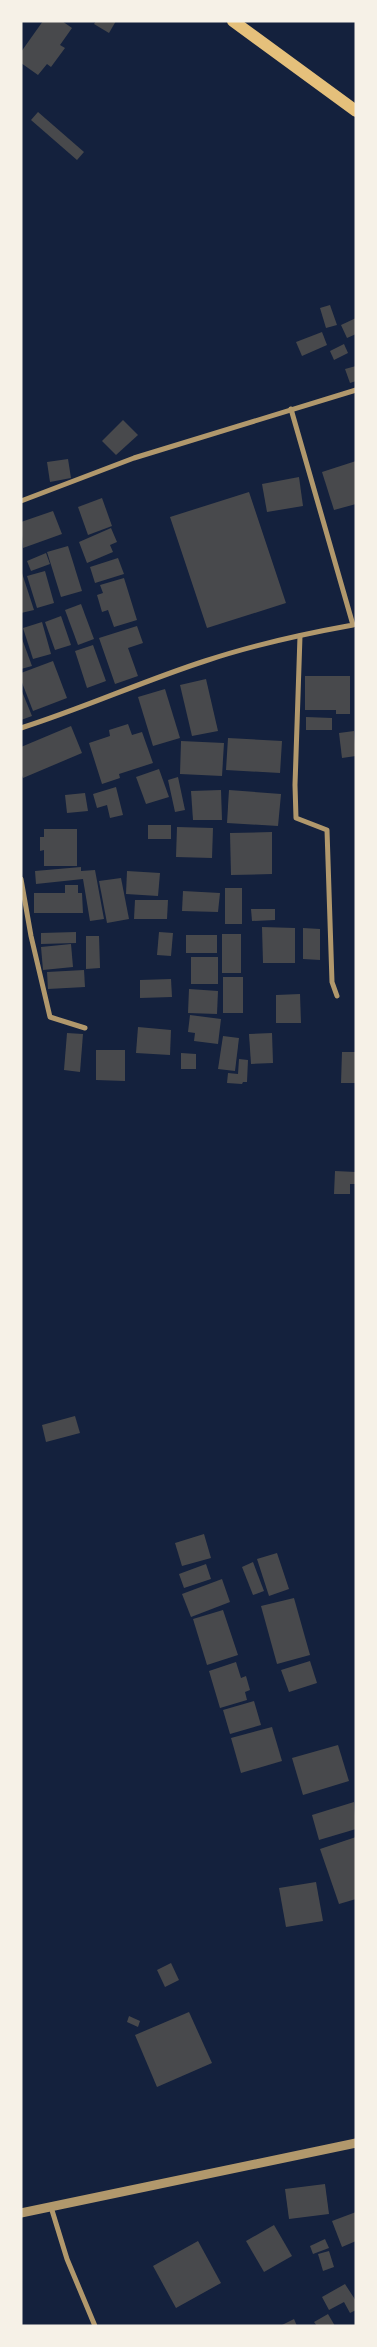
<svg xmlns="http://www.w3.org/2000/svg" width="377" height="2347" font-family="'DejaVu Sans',sans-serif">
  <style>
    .building { fill: #48494c }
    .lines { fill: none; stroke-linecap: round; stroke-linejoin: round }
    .minor { stroke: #b1986c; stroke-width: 5 }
    .tertiary { stroke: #b1986c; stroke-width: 9 }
    .primary { stroke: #e5c07b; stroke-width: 12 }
  </style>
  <rect width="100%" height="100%" fill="#14213d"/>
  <g class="building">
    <path d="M 43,21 L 62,21 L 72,28 L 60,45 L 65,48 L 51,67 L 47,64 L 38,75 L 21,63 L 21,52 Z"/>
    <path d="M 96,21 L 116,21 L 109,33 L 94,24 Z"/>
    <path d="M 38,112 L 84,152 L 77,160 L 31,120 Z"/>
    <path d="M 330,305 L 337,325 L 326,328 L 320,308 Z"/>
    <path d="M 356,318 L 356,334 L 347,338 L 341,325 Z"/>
    <path d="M 322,332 L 327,345 L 302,356 L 296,342 Z"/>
    <path d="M 344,344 L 348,353 L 334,360 L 330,351 Z"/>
    <path d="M 356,366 L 356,381 L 350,383 L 345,369 Z"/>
    <path d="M 123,420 L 138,435 L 116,455 L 102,441 Z"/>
    <path d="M 68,459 L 71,478 L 50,482 L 47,462 Z"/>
    <path d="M 356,461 L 356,504 L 334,510 L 322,472 Z"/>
    <path d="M 299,477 L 303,506 L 267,512 L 262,484 Z"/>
    <path d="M 249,492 L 286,603 L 207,628 L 170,517 Z"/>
    <path d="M 102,498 L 112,526 L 88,535 L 78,507 Z"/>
    <path d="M 53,511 L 62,534 L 23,548 L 21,522 Z"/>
    <path d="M 111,528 L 117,542 L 110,545 L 113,552 L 87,563 L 79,542 Z"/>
    <path d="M 68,546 L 82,591 L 61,597 L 47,552 Z"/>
    <path d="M 46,553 L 50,564 L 31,571 L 27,561 Z"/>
    <path d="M 118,558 L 124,574 L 95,583 L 90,567 Z"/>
    <path d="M 21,570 L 34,610 L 21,613 Z"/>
    <path d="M 45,571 L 54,603 L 37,608 L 27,576 Z"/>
    <path d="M 124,578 L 137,620 L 114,627 L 108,610 L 102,612 L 97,595 L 103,593 L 100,585 Z"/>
    <path d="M 81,604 L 94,639 L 78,645 L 65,610 Z"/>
    <path d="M 61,616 L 71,645 L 55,650 L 45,622 Z"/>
    <path d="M 42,622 L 51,654 L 33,659 L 23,628 Z"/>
    <path d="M 137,626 L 143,643 L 128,648 L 138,676 L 115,684 L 99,638 Z"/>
    <path d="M 21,636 L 32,666 L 21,669 Z"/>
    <path d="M 93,645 L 106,681 L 87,688 L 75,651 Z"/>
    <path d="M 53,661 L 67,698 L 33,711 L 21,680 L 21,673 Z"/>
    <path d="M 305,676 L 350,676 L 350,714 L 336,714 L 336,710 L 305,710 Z"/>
    <path d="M 206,679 L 218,731 L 192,736 L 180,685 Z"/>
    <path d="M 21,689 L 32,716 L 21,720 Z"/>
    <path d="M 165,689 L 180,738 L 153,746 L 138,697 Z"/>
    <path d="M 306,717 L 332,718 L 332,730 L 306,730 Z"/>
    <path d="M 128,724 L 132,735 L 142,732 L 153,763 L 119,774 L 120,778 L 102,784 L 89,743 L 110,736 L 109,730 Z"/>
    <path d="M 71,726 L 82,753 L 23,778 L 21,773 L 21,747 Z"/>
    <path d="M 354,731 L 356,756 L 342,758 L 339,733 Z"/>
    <path d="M 228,738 L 282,741 L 280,773 L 226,770 Z"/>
    <path d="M 181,741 L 224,743 L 222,776 L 180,774 Z"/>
    <path d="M 159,769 L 169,797 L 146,804 L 136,777 Z"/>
    <path d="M 178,777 L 185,810 L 175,812 L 168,780 Z"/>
    <path d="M 116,787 L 123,815 L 110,818 L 107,805 L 97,808 L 93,794 Z"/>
    <path d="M 221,790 L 222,820 L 193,820 L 191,791 Z"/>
    <path d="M 229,790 L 281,794 L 278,826 L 227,823 Z"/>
    <path d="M 85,793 L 88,811 L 67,813 L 65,795 Z"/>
    <rect x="148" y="825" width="23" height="14"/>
    <path d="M 177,827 L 213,828 L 212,858 L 176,857 Z"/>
    <path d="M 44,829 L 77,829 L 77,866 L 44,866 L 44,850 L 40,851 L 40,837 L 44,837 Z"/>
    <path d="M 272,832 L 272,874 L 231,875 L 230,833 Z"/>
    <path d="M 81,867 L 81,871 L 95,870 L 104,919 L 90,921 L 83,879 L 36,884 L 35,871 Z"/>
    <path d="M 127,871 L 160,873 L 158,896 L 126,894 Z"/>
    <path d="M 121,878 L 129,919 L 107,923 L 99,881 Z"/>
    <path d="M 65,885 L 78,885 L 78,893 L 82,893 L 83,913 L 34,913 L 34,893 L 65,893 Z"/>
    <rect x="225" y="888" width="17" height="36"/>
    <path d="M 183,891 L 220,893 L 218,912 L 182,911 Z"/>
    <path d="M 135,900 L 168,900 L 167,919 L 134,919 Z"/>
    <path d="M 251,909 L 275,909 L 275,920 L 252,921 Z"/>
    <path d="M 262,927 L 295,928 L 295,963 L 263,963 Z"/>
    <path d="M 303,928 L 320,929 L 320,960 L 303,959 Z"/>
    <path d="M 76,932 L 76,943 L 41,944 L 41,933 Z"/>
    <path d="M 159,932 L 173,933 L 171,956 L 157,955 Z"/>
    <rect x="222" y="934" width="19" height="39"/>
    <rect x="186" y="935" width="31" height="18"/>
    <path d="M 86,936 L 99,936 L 100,968 L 86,969 Z"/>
    <path d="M 71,944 L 73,967 L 43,970 L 41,947 Z"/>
    <rect x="191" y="957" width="27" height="27"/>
    <path d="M 84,970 L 85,987 L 48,989 L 47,972 Z"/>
    <rect x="223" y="977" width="20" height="36"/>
    <path d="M 171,979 L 172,997 L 140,998 L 140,980 Z"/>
    <path d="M 189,989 L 218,991 L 217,1014 L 188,1013 Z"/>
    <path d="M 300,994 L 301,1023 L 276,1023 L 276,995 Z"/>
    <path d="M 190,1015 L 221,1019 L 218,1044 L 194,1041 L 195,1033 L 188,1032 Z"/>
    <path d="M 138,1027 L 171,1030 L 170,1055 L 136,1053 Z"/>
    <path d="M 67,1033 L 83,1034 L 80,1072 L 64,1070 Z"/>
    <path d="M 272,1033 L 273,1063 L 251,1064 L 249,1034 Z"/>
    <path d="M 223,1036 L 239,1038 L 235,1071 L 218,1069 Z"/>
    <path d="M 96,1050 L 125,1050 L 125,1081 L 96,1080 Z"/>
    <path d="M 342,1052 L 356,1052 L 356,1083 L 341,1083 Z"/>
    <path d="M 181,1053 L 196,1054 L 196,1069 L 181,1069 Z"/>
    <path d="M 239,1059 L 248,1060 L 247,1082 L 243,1082 L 242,1084 L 227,1083 L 228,1073 L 238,1074 Z"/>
    <path d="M 335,1171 L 356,1172 L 356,1184 L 350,1184 L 350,1194 L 334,1194 Z"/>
    <path d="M 75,1416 L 80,1433 L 46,1442 L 42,1425 Z"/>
    <path d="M 204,1534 L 211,1558 L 182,1566 L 175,1543 Z"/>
    <path d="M 277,1553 L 289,1589 L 269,1596 L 257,1559 Z"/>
    <path d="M 253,1562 L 264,1591 L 253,1595 L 242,1567 Z"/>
    <path d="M 206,1564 L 211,1579 L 184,1588 L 179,1574 Z"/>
    <path d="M 222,1579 L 230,1602 L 191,1617 L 182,1594 Z"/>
    <path d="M 294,1598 L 310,1655 L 277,1664 L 261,1606 Z"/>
    <path d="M 223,1610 L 238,1655 L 207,1665 L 193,1619 Z"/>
    <path d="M 310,1661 L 317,1683 L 289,1692 L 281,1670 Z"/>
    <path d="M 236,1662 L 241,1678 L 246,1676 L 250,1690 L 245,1692 L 247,1700 L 220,1708 L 209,1671 Z"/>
    <path d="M 254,1701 L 261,1725 L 230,1734 L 223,1710 Z"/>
    <path d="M 272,1727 L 282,1761 L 241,1773 L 231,1738 Z"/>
    <path d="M 338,1745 L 349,1781 L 303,1795 L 292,1758 Z"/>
    <path d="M 354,1802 L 356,1829 L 319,1840 L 312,1815 Z"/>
    <path d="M 356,1837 L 356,1899 L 339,1904 L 320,1849 Z"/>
    <path d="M 316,1882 L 323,1921 L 286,1927 L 279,1888 Z"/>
    <path d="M 171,1963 L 179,1980 L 165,1987 L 157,1970 Z"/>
    <path d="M 189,2012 L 212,2063 L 157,2087 L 135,2035 Z"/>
    <path d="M 129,2016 L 140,2021 L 138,2027 L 127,2022 Z"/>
    <path d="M 325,2184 L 329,2214 L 289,2219 L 285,2189 Z"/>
    <path d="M 356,2212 L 356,2241 L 342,2247 L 332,2221 Z"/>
    <path d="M 274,2225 L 292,2256 L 264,2272 L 246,2241 Z"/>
    <path d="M 325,2239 L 329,2248 L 313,2254 L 310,2246 Z"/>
    <path d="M 198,2241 L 221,2283 L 176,2308 L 153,2266 Z"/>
    <path d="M 329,2251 L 334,2267 L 323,2271 L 318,2254 Z"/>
    <path d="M 345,2284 L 356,2301 L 356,2310 L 350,2313 L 344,2302 L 329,2310 L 322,2297 Z"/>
    <path d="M 328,2314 L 335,2326 L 317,2326 L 314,2322 Z"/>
    <path d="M 294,2319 L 297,2326 L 280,2326 Z"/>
  </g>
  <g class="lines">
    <g class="minor">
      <path d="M 21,501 L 134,458 L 356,390"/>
      <path d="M 300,636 L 295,785 L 296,818 L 327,830 L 332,982 L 337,996"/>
      <path d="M 21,728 C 84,708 143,681 205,661 C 253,645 303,634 353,625 L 291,409"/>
      <path d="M 21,879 L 31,936 L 50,1017 L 85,1028"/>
      <path d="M 51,2207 L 67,2259 L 95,2326"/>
    </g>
    <path class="tertiary" d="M 21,2213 L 356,2143"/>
    <path class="primary" d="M 233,21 L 356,111"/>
  </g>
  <rect width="377" height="2347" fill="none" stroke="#f6f1e7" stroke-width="45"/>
</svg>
